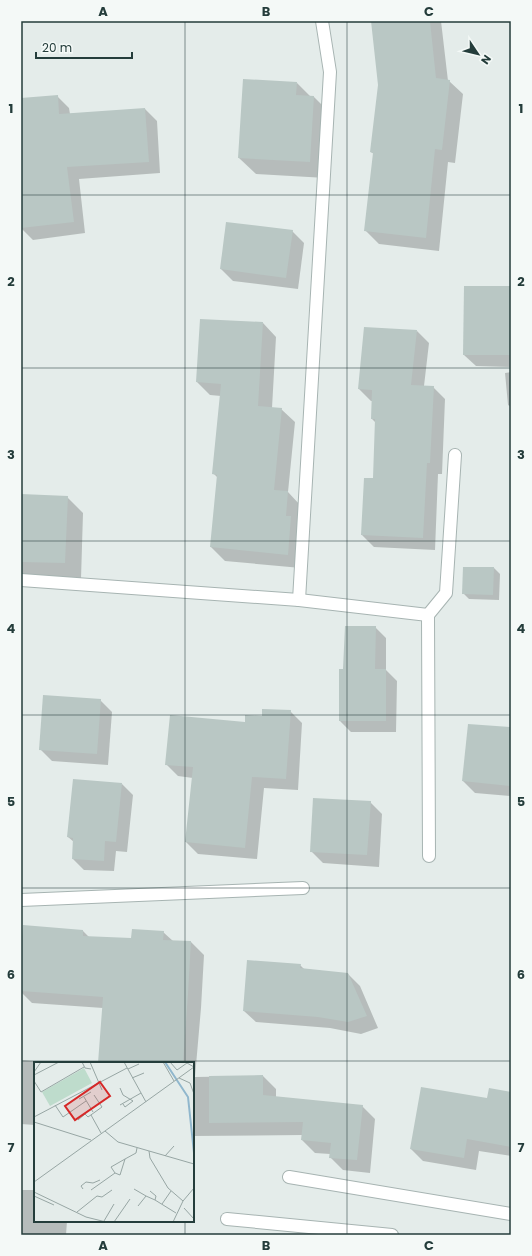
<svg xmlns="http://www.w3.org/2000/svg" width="532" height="1256" font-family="Poppins,sans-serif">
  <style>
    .shadow { fill: #0003 }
    .building { fill: #b9c7c4 }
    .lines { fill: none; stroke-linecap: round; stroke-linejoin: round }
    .street-casing { stroke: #a7b4b2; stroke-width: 14 }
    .street { stroke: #fff; stroke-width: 12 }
    .grid { fill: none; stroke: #243d3b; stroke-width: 1; stroke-opacity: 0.55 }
    .inset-river { fill: none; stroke: #90b7cd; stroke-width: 2 }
    .inset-road { fill: none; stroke: #97a6a4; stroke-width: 1 }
    .view { fill: #d62828; fill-opacity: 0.15; stroke: #d62828; stroke-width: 2 }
    .inset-edge { fill: none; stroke: #243d3b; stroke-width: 2 }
    .neatline { fill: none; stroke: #243d3b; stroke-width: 1.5 }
    .grid-label { font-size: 13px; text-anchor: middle; font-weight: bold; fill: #243d3b }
  </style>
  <rect width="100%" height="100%" fill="#e4ecea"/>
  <g class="shadow">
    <path d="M 372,21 L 441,21 L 448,81 L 449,81 L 463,94 L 455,163 L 448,162 L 439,251 L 379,244 L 365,230 L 374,154 L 371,152 L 379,85 Z"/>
    <path d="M 297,83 L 311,97 L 314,97 L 330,113 L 326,178 L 256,174 L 239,158 Z"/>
    <path d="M 57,96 L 69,108 L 70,114 L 145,109 L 157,121 L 160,173 L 79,179 L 85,233 L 33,240 L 21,228 L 21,99 Z"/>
    <path d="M 292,231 L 304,243 L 298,289 L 233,281 L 221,269 Z"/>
    <path d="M 511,287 L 511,367 L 476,366 L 464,355 Z"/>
    <path d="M 263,323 L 276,337 L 272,408 L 281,409 L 295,422 L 288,492 L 301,506 L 301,568 L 225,561 L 211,547 L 218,478 L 214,474 L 221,396 L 210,395 L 197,382 Z"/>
    <path d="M 417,331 L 429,343 L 424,386 L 433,387 L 445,399 L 442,474 L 438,474 L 435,550 L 374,547 L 362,535 L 374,479 L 376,423 L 372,419 L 372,401 L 371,401 L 359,389 Z"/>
    <path d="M 511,372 L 511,407 L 508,405 L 505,373 Z"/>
    <path d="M 21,495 L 67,497 L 83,513 L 81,579 L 21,577 Z"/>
    <path d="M 494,568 L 500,574 L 499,600 L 469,599 L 463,593 Z"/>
    <path d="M 375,627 L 386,638 L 386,670 L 397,681 L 396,732 L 351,732 L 340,721 Z"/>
    <path d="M 100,700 L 112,712 L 108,765 L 52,761 L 40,749 Z"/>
    <path d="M 290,711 L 302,723 L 298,790 L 264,788 L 257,859 L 198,854 L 186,842 L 193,778 L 178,776 L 166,764 L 246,723 L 263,717 Z"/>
    <path d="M 511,728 L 511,796 L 475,793 L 463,781 Z"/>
    <path d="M 122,784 L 133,795 L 127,852 L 116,851 L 114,871 L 84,870 L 73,859 L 74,842 L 68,837 Z"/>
    <path d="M 370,802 L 382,814 L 379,867 L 323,863 L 311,851 Z"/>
    <path d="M 83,931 L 89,937 L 132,939 L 163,932 L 173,941 L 191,942 L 204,955 L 201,1008 L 195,1077 L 263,1076 L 276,1089 L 276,1097 L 362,1106 L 375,1119 L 370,1173 L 343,1170 L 330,1157 L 330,1154 L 315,1153 L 302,1140 L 303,1135 L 193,1136 L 193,1063 L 99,1063 L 103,1008 L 32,1003 L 21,992 L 21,962 Z"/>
    <path d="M 300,965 L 304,969 L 348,974 L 360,986 L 378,1028 L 361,1034 L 330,1028 L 256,1022 L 244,1011 Z"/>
    <path d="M 21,1060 L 53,1063 L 35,1063 L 35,1125 L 21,1124 Z"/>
    <path d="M 511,1093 L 511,1156 L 479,1151 L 476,1170 L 423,1161 L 411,1149 L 488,1099 Z"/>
    <path d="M 21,1190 L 35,1190 L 35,1221 L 67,1221 L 66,1235 L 21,1235 Z"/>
  </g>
  <g class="building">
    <path d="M 371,21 L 430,21 L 436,78 L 450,80 L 442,150 L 435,149 L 426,238 L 364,231 L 373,153 L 370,152 L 378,85 Z"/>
    <path d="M 243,79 L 297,82 L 296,95 L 314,96 L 310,162 L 238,158 Z"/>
    <path d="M 58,95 L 59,114 L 145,108 L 149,162 L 67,167 L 74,222 L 21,228 L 21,98 Z"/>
    <path d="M 226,222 L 293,230 L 286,278 L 220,269 Z"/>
    <path d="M 464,286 L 511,286 L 511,355 L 463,355 Z"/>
    <path d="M 200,319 L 263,322 L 258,406 L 282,408 L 274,490 L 288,491 L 286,516 L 291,516 L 288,555 L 210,547 L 217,475 L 212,474 L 221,384 L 196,382 Z"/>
    <path d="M 364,327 L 417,330 L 411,385 L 434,386 L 430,463 L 427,463 L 423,538 L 361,535 L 364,478 L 373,478 L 375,419 L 371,419 L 372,390 L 358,389 Z"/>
    <path d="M 21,494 L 68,496 L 65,563 L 21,562 Z"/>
    <path d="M 463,567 L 494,567 L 493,595 L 462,594 Z"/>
    <path d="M 345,626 L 376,626 L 375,669 L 386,669 L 386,721 L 339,721 L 339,669 L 343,669 Z"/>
    <path d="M 43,695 L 101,699 L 97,754 L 39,750 Z"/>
    <path d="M 262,709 L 291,710 L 286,779 L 252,777 L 245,848 L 185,842 L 193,767 L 165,765 L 170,715 L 245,722 L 245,715 L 262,716 Z"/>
    <path d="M 468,724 L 511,727 L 511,786 L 462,781 Z"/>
    <path d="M 73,779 L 122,783 L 116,842 L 105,841 L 104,861 L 72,859 L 73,838 L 67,837 Z"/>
    <path d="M 313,798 L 371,801 L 367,855 L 310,852 Z"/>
    <path d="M 23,925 L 83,930 L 83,936 L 131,938 L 132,929 L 164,931 L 163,940 L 191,941 L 188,994 L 183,1063 L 98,1063 L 103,997 L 21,991 L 21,948 Z"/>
    <path d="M 247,960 L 301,964 L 300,968 L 348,973 L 367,1016 L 348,1022 L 318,1017 L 243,1011 Z"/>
    <path d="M 263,1075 L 263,1095 L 363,1105 L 357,1160 L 329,1158 L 331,1143 L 301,1140 L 303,1122 L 209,1123 L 209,1076 Z"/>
    <path d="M 421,1087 L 487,1098 L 489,1088 L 511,1092 L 511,1147 L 467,1139 L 464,1158 L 410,1149 Z"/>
  </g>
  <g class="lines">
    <g class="street-casing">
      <g id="street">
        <path d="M 21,580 L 299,600 L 428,615"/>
        <path d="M 299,600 L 330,72 L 322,21"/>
        <path d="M 429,856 L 428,615 L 446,593 L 455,455"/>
        <path d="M 21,900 L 303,888"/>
        <path d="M 289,1177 L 511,1214"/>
        <path d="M 227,1219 L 392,1235"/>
      </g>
    </g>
    <use href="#street" class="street"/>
  </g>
  <path class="grid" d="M 185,21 L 185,1063M 347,21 L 347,1235M 21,195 L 511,195M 21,368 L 511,368M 21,541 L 511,541M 21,715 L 511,715M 21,888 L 511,888M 21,1061 L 511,1061M 185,1221 L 185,1235"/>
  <g transform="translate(34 1062)">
    <rect width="160" height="160" fill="#e4ecea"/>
    <path d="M 50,6 L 58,21 L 16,44 L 8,30 Z" fill="#bedccc"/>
    <path class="inset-river" d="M 131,0 L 154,35 L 160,91"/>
    <path class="inset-road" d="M 48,0 L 51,6 L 57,7M 56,0 L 68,28M 90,0 L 112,40M 129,0 L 140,19M 136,0 L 143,8 L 153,1 L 160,5M 94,7 L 105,2M 0,10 L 7,0M 0,13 L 25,0M 98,16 L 110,11M 145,16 L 156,21 L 160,32M 0,19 L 7,30 L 50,5M 86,26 L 89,33 L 99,39 L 91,45 L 89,42M 50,35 L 59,50M 45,37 L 57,30M 21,43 L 29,55 L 52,39M 86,43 L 107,31M 57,53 L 67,71M 0,55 L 93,6M 44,58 L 51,52 L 54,55 L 68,45 L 60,33M 0,60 L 57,78M 71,69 L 84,80 L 160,102M 115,89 L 116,96 L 134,126 L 149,139M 131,94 L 140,84M 81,111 L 77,105 L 91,97M 0,120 L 160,5M 49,127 L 47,124 L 52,120 L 59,121 L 66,118M 100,127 L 112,134M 57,128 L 81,111 L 86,113 L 91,97 L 102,91 L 103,86M 0,130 L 52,155 L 72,160M 0,134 L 20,143M 121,138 L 142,151M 128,142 L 137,129M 104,144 L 112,134 L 121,138 L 122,134 L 116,129M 150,146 L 160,157M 43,150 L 63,134 L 68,135 L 78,128M 70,159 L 80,142M 80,160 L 96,137M 139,160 L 149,139 L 160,126"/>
    <path class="view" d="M 66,20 L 76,34 L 41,58 L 31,44 Z"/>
    <rect width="160" height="160" class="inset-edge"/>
  </g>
  <rect width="532" height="1256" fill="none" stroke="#f4f9f7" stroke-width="44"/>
  <g transform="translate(478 54) rotate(125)" stroke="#f4f9f7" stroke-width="3" paint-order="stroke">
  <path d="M0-3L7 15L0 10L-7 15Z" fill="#243d3b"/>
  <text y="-6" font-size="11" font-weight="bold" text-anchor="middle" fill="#243d3b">N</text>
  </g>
  <path d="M36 52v6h96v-6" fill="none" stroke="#243d3b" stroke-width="2"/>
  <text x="42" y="52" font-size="12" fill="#243d3b" stroke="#f4f9f7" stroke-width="3" paint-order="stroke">20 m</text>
  <rect x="22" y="22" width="488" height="1212" class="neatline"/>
  <g class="grid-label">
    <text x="103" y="16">A</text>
    <text x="266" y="16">B</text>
    <text x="429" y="16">C</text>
    <text x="11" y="113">1</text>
    <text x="521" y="113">1</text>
    <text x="11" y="286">2</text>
    <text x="521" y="286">2</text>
    <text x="11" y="459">3</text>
    <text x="521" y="459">3</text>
    <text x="11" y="633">4</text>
    <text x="521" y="633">4</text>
    <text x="11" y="806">5</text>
    <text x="521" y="806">5</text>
    <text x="11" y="979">6</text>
    <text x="521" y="979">6</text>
    <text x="11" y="1152">7</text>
    <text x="521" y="1152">7</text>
    <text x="103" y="1250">A</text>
    <text x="266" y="1250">B</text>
    <text x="429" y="1250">C</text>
  </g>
</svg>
